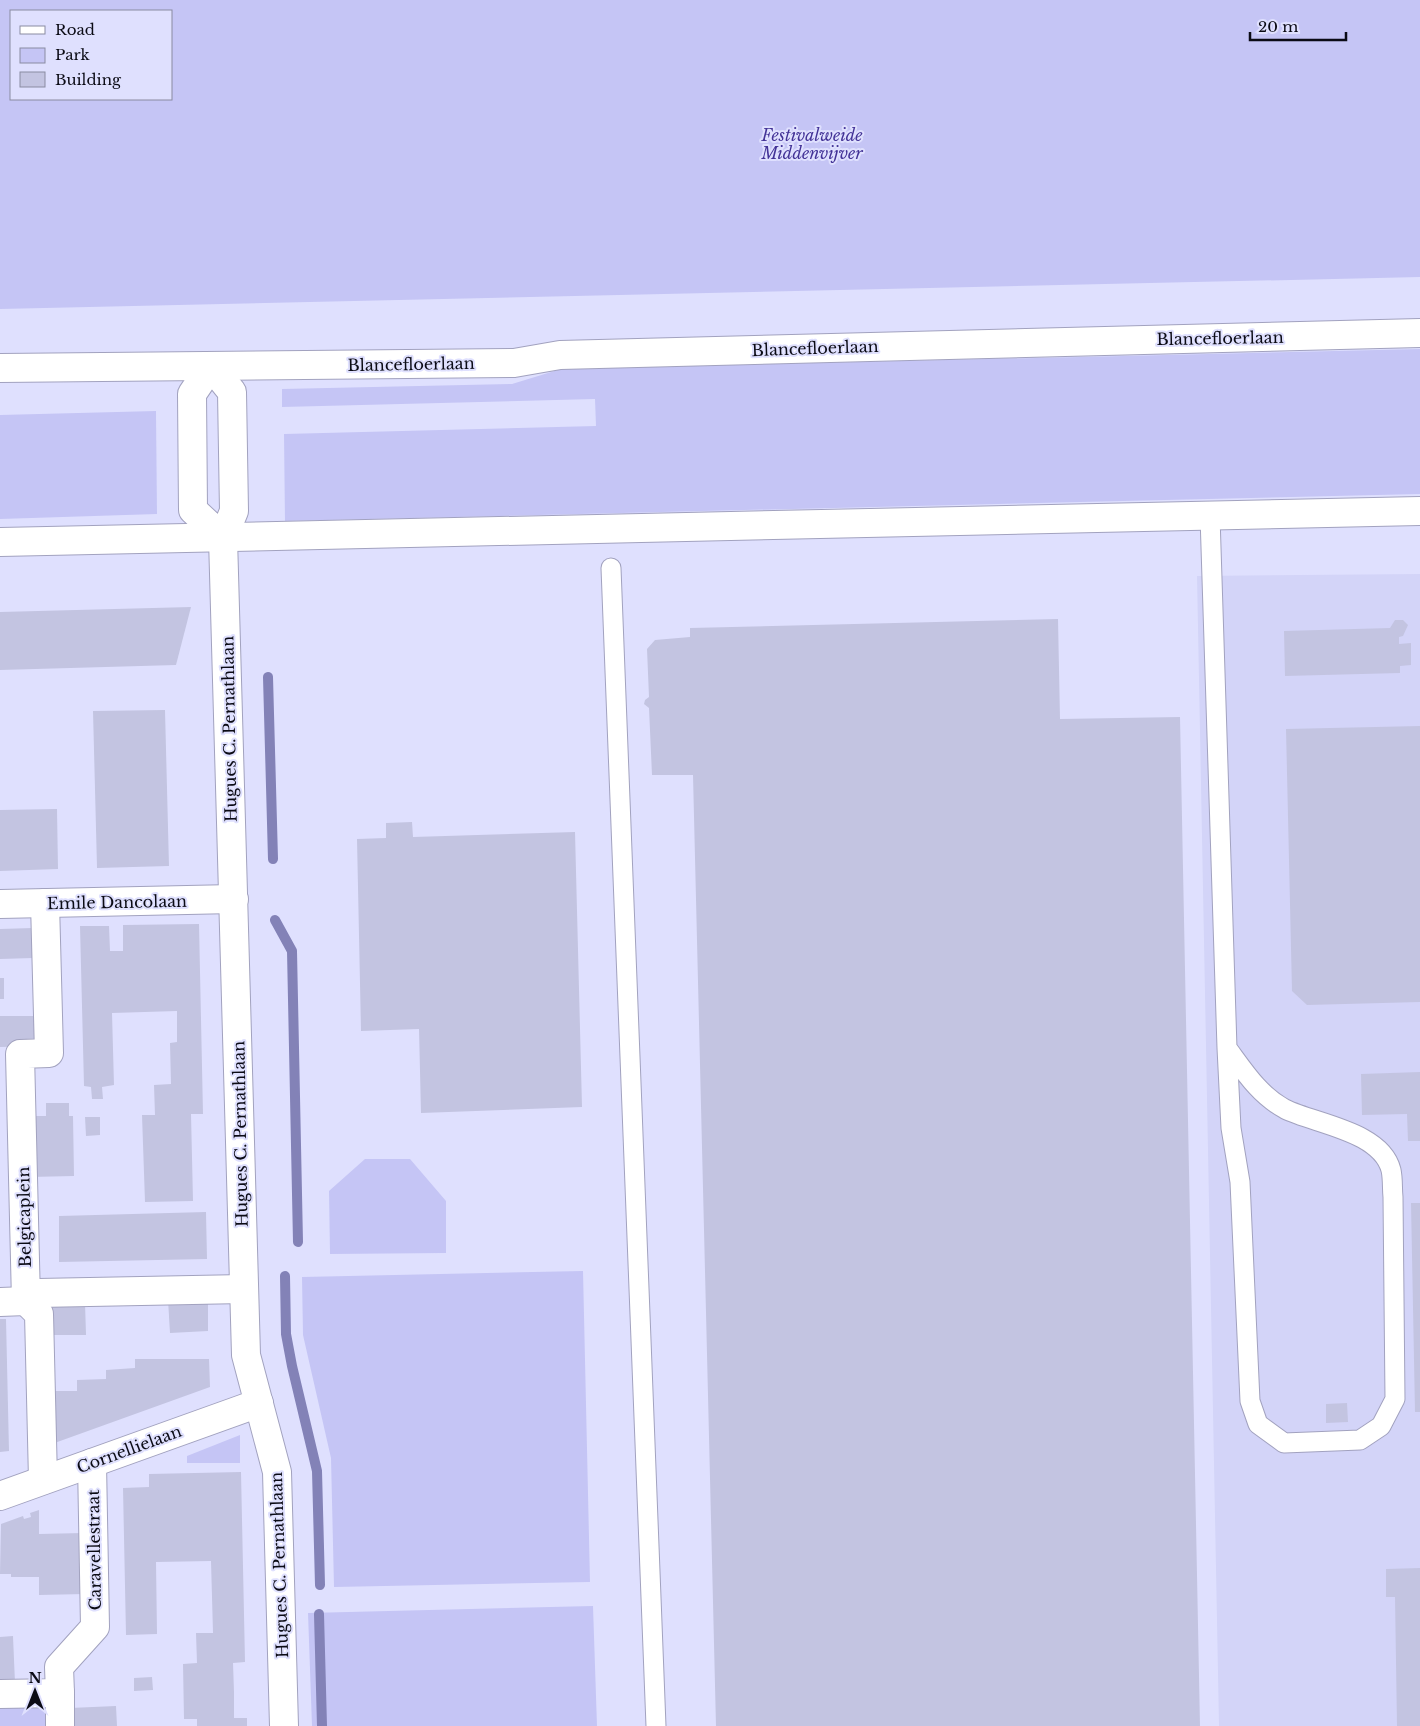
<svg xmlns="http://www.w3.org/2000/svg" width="1420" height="1726" font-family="'Libre Baskerville',serif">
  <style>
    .built { fill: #d3d4f8 }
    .green { fill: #c5c5f5; fill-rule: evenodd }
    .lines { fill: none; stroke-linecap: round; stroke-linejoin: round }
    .stream { stroke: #8382b7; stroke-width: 10 }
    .building { fill: #c3c4e1 }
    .service-casing { stroke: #a2a2bf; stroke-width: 21 }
    .pedestrian-casing { stroke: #a2a2bf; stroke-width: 30 }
    .minor-casing { stroke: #a2a2bf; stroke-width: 30 }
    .secondary-casing { stroke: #a2a2bf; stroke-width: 30 }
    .service { stroke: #fff; stroke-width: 19 }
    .pedestrian { stroke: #fff; stroke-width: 28 }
    .minor { stroke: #fff; stroke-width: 28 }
    .secondary { stroke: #fff; stroke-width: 28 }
    .labels { text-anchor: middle; stroke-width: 4; stroke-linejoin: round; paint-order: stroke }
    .park-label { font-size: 16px; font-style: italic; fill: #433397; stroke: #dfe0fe }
    .street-label { font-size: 16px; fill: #0b0b15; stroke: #dfe0fe }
  </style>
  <rect width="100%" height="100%" fill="#dfe0fe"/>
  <path class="built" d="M 1420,574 L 1420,1726 L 1219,1726 L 1197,576 Z"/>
  <g class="green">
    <path d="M 0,0 L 1420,0 L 1420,277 L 0,309 ZM 11,11 L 171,11 L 171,99 L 11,99 Z"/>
    <path d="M 1420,349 L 1420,494 L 285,521 L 284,434 L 596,426 L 595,399 L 282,407 L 282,389 L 512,384 L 561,369 Z"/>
    <path d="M 156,411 L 157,514 L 0,519 L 0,415 Z"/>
    <path d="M 365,1159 L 410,1159 L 446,1201 L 446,1253 L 330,1254 L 329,1191 Z"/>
    <path d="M 583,1271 L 590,1582 L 334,1587 L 331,1458 L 303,1335 L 302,1277 Z"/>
    <path d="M 240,1435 L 240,1463 L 187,1463 L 187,1456 Z"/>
    <path d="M 593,1606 L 597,1726 L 312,1726 L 308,1613 Z"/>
    <path d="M 51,1702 L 51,1726 L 0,1726 L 0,1704 Z"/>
  </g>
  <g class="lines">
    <g class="stream">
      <path d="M 268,677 L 273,859"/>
      <path d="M 275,920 L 292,951 L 298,1242"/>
      <path d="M 285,1276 L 286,1334 L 292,1366 L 317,1471 L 320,1585"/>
      <path d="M 319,1614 L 322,1726"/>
    </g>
  </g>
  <g class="building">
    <path d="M 191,607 L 176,665 L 0,670 L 0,612 Z"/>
    <path d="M 1058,619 L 1060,719 L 1180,717 L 1200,1726 L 716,1726 L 693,775 L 652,775 L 649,708 L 644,704 L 645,700 L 649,697 L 647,649 L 655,640 L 690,637 L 690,628 Z"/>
    <path d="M 1395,620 L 1403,620 L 1408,625 L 1403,636 L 1399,637 L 1399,644 L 1411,643 L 1411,665 L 1400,666 L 1400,673 L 1285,676 L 1284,631 L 1390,628 Z"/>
    <path d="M 165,710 L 169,866 L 97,868 L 93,711 Z"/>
    <path d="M 1420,726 L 1420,1002 L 1307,1005 L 1292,991 L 1286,729 Z"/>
    <path d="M 57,809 L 58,869 L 0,871 L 0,810 Z"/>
    <path d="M 412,822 L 413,837 L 575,832 L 582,1107 L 421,1113 L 419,1029 L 361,1031 L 357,839 L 386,838 L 386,823 Z"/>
    <path d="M 199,924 L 203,1114 L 191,1114 L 193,1201 L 145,1202 L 142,1115 L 155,1115 L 154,1085 L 171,1084 L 170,1043 L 177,1042 L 177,1011 L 112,1013 L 114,1085 L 102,1087 L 103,1099 L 92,1099 L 91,1087 L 84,1086 L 80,926 L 109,926 L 110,951 L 123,951 L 123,925 Z"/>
    <path d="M 33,928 L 33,958 L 0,959 L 0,929 Z"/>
    <rect x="0" y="978" width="4" height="21"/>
    <path d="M 0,1016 L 35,1016 L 35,1046 L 0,1047 Z"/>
    <path d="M 1420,1072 L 1420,1141 L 1408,1141 L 1407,1114 L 1362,1115 L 1361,1074 Z"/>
    <path d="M 46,1103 L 69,1103 L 69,1116 L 73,1116 L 74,1176 L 29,1177 L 27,1116 L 46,1116 Z"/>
    <path d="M 85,1117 L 100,1117 L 100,1135 L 86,1136 Z"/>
    <path d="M 1411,1203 L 1420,1203 L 1420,1412 L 1415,1412 Z"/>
    <path d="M 206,1212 L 207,1259 L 59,1262 L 59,1216 Z"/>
    <path d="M 208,1299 L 208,1331 L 170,1333 L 168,1300 Z"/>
    <path d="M 46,1303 L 85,1303 L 86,1335 L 47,1335 Z"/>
    <path d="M 0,1319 L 6,1319 L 9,1451 L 0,1452 Z"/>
    <path d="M 135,1359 L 209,1359 L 210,1387 L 49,1445 L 48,1391 L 77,1391 L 77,1380 L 106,1379 L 106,1370 L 135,1368 Z"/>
    <path d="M 1347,1403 L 1348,1422 L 1326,1423 L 1326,1404 Z"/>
    <path d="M 241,1472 L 245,1662 L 233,1663 L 234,1692 L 234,1718 L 247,1718 L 247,1726 L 197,1726 L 197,1719 L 184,1719 L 183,1664 L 197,1663 L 196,1633 L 213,1633 L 211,1561 L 156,1562 L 157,1634 L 126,1635 L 123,1488 L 149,1487 L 149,1474 Z"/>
    <path d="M 39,1510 L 39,1534 L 83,1533 L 85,1594 L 39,1595 L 39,1577 L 11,1577 L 11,1574 L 0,1574 L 1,1524 L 23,1516 L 24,1519 L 31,1517 L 30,1513 Z"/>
    <path d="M 1420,1568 L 1420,1726 L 1397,1726 L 1395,1597 L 1386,1597 L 1386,1569 Z"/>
    <path d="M 13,1636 L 15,1683 L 0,1683 L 0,1637 Z"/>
    <path d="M 152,1677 L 153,1690 L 134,1691 L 134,1678 Z"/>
    <path d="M 116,1706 L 117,1726 L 71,1726 L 70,1708 Z"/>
  </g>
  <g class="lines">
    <g class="service-casing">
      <g id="service">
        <path d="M 1210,516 L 1227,1048 L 1231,1128 L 1240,1182 L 1250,1401 L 1258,1424 L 1284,1443 L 1360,1440 L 1381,1426 L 1395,1399 L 1393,1197 C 1392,1188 1393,1179 1391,1170 C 1381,1131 1315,1124 1285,1109 C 1259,1095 1244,1071 1227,1048"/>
        <path d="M 611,568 L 656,1726"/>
      </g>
    </g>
    <g class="pedestrian-casing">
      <g id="pedestrian">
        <path d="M 26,1301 L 20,1054 L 49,1053 L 45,903"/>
        <path d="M 26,1301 L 38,1293 L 244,1289"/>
        <path d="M 26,1301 L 39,1314 L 43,1480"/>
        <path d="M 0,1302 L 26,1301"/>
        <path d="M 60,1693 L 60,1726"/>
        <path d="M 0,1694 L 60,1693 L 59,1667 L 95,1627 L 92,1463"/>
      </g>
    </g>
    <g class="minor-casing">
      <g id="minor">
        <path d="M 223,538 L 193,510 L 192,394 L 211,366 L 232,392 L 234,511 L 223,538 L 246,1355 L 277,1472 L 284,1726"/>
        <path d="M 0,904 L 234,899"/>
        <path d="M 0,1496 L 259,1403"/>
      </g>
    </g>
    <g class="secondary-casing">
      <g id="secondary">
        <path d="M 0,368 L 514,363 L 560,355 L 1420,333"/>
        <path d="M 0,542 L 1420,511"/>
      </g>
    </g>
    <use href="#service" class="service"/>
    <use href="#pedestrian" class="pedestrian"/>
    <use href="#minor" class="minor"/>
    <use href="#secondary" class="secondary"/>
  </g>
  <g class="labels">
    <g class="park-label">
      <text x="812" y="141">Festivalweide<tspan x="812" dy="18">Middenvijver</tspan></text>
    </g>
    <g class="street-label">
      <text transform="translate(1220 338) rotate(-1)" y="6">Blancefloerlaan</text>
      <text transform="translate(815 348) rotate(-2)" y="6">Blancefloerlaan</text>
      <text transform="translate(411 364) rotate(-1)" y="6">Blancefloerlaan</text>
      <text transform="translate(229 729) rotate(-91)" y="6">Hugues C. Pernathlaan</text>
      <text transform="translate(117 902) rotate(-1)" y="6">Emile Dancolaan</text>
      <text transform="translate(240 1134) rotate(-91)" y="6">Hugues C. Pernathlaan</text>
      <text transform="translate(24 1217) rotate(-91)" y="6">Belgicaplein</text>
      <text transform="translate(129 1449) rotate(-20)" y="6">Cornellielaan</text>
      <text transform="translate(94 1550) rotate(-91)" y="6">Caravellestraat</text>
      <text transform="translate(279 1565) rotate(-92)" y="6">Hugues C. Pernathlaan</text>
    </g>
  </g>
  <rect x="10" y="10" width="162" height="90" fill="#dfe0fe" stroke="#8a8ba1"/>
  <rect x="20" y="26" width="25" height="8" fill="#ffffff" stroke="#8a8ba1"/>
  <text x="55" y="35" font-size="15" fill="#0b0b15">Road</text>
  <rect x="20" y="48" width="25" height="15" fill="#c5c5f5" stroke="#8a8ba1"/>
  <text x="55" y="60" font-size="15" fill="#0b0b15">Park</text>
  <rect x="20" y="72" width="25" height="15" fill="#c3c4e1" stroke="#8a8ba1"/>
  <text x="55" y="85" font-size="15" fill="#0b0b15">Building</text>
  <g transform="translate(35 1691)" stroke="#dfe0fe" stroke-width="4" paint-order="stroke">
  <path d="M0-4L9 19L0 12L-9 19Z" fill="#0b0b15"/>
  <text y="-8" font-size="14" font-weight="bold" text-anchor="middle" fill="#0b0b15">N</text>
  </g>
  <path d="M1250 32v8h96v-8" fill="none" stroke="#0b0b15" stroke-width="2.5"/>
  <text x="1258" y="32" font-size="15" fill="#0b0b15" stroke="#dfe0fe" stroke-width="4" paint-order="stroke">20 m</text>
</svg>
